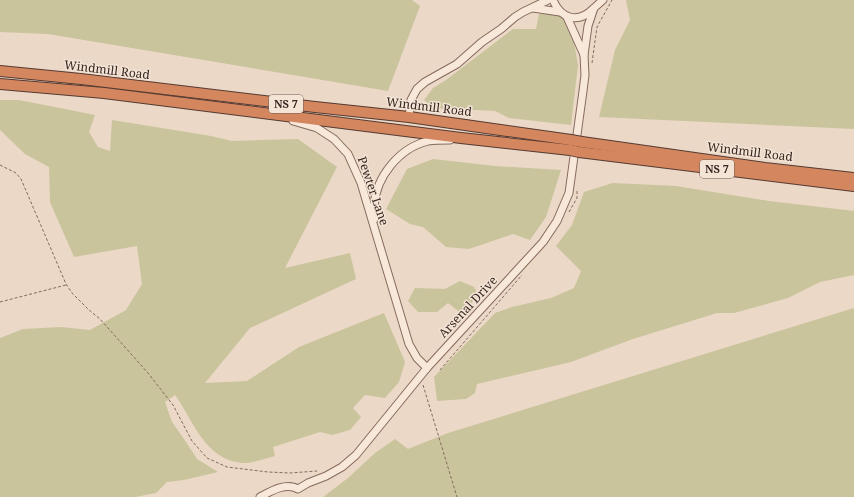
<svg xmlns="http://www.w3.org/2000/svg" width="854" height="497" font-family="'Noto Serif',serif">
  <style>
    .green { fill: #c9c49c }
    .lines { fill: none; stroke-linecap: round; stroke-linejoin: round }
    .minor-casing { stroke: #866a5e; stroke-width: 9 }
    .highway-casing { stroke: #543a31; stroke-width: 12 }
    .path { stroke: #866a5e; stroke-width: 1; stroke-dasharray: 3 2; stroke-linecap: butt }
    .minor { stroke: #f7e8da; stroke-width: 7 }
    .highway { stroke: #d4865f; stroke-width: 10 }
    .highway-bridge-casing { stroke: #543a31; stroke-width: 12; stroke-linecap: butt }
    .highway-bridge { stroke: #d4865f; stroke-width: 10 }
    .labels { text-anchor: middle; stroke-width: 3; stroke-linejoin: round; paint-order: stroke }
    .shield { fill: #f3e4d6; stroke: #6f5f57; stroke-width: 1 }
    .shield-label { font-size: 11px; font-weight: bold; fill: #372620 }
    .street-label { font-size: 12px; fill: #372620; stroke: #f3e4d6 }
  </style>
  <rect width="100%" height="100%" fill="#ebd8c7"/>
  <g class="green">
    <path d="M 0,0 L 412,0 L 420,6 L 388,91 L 48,34 L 0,32 Z"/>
    <path d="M 626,0 L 854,0 L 854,129 L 599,117 L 615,50 L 630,20 Z"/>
    <path d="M 553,13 L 562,16 L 571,25 L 578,65 L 571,125 L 509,118 L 495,111 L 433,108 L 424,100 L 433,88 L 446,80 L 513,29 L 536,29 L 539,14 Z"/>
    <path d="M 0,100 L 19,100 L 95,115 L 89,132 L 98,147 L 110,151 L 112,120 L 211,136 L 232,141 L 298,139 L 337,167 L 285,268 L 350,253 L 356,279 L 250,328 L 205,383 L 247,381 L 299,347 L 384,313 L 405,362 L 399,382 L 385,398 L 365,395 L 353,408 L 361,417 L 350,430 L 332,435 L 320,432 L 273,447 L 275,456 C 268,458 248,464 242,463 C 204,459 194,421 175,395 L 165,402 L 172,422 L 186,442 L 197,459 L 218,472 L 184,480 L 167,482 L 156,493 L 135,497 L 0,497 L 0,338 L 23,329 L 61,327 L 90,330 L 126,310 L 142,284 L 137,246 L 74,257 L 50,202 L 49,167 L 25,154 L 0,130 Z"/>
    <path d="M 433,159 L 495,166 L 561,170 L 546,217 L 530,240 L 513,234 L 469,249 L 446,247 L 423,227 L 410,224 L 386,209 L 407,169 Z"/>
    <path d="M 613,183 L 676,186 L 769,201 L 854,211 L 854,275 L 820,282 L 788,298 L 734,313 L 717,313 L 633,339 L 571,362 L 477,384 L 475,393 L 466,399 L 437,401 L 434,377 L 495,313 L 512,307 L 551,298 L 574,288 L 581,271 L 556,246 L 572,225 L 584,192 Z"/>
    <path d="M 460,281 L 474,287 L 478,295 L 462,314 L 448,303 L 437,312 L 418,312 L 408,301 L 415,288 L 445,289 Z"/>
    <path d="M 854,308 L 854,497 L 323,497 L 348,478 L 375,453 L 395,439 L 408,449 L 448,433 Z"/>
  </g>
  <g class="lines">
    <g class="minor-casing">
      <g id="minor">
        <path d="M 553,0 C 561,19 578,24 593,9"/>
        <path d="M 533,8 L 560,12"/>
        <path d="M 567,17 L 584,55"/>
        <path d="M 409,117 L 411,100 L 417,89 L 425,82 L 457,64 L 482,42 L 501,29 L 515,17 L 523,12 L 548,0"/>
        <path d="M 293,121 L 317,128 L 334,139 L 348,154 L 361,183 L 409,344 L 417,358 L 427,368"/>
        <path d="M 374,219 C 374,215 374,210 374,206 C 376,177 399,148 428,141 C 435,140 443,140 450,140"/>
        <path d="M 260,497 C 271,491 286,482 298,489 L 308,483 L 326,476 L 342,467 L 356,455 L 427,368 L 543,242 L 557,221 L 569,193 L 583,91 L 585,75 L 584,55 L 588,26 L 594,8 L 603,0"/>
      </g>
    </g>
    <g class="highway-casing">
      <g id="highway">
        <path d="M 0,71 L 81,79 L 315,107 L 409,117 L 571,140"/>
        <path d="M 0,84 L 104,93 L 461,138 L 570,150"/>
        <path d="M 582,142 L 765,168 L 854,178"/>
        <path d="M 579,152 L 854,186"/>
      </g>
    </g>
    <g class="path">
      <path d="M 592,63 L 597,27 L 612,0"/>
      <path d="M 0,165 L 16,173 L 21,179 L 66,284 L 72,293 L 89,310 L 100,319 L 148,373 L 173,405 L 192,441 L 207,458 L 227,467 L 268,472 L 290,473 L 317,471"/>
      <path d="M 569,212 L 577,198 L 577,189"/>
      <path d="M 0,302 L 66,285"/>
      <path d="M 440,370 L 522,275"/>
      <path d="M 423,385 L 457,497"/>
    </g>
    <use href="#minor" class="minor"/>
    <use href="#highway" class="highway"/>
    <g class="highway-bridge-casing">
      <g id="highway-bridge">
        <path d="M 571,140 L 582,142"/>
        <path d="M 570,150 L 579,152"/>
      </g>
    </g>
    <use href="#highway-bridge" class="highway-bridge"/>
  </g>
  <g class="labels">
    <g class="shield">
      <rect x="269" y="95" width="34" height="18" rx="3"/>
      <rect x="700" y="160" width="34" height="18" rx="3"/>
    </g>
    <g class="shield-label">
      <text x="286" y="108">NS 7</text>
      <text x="717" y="173">NS 7</text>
    </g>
    <g class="street-label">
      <text transform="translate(107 70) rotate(7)" y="4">Windmill Road</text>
      <text transform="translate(429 107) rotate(7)" y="4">Windmill Road</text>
      <text transform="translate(750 152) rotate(7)" y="4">Windmill Road</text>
      <text transform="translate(373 191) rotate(71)" y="4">Pewter Lane</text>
      <text transform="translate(468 307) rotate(-47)" y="4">Arsenal Drive</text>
    </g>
  </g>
</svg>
